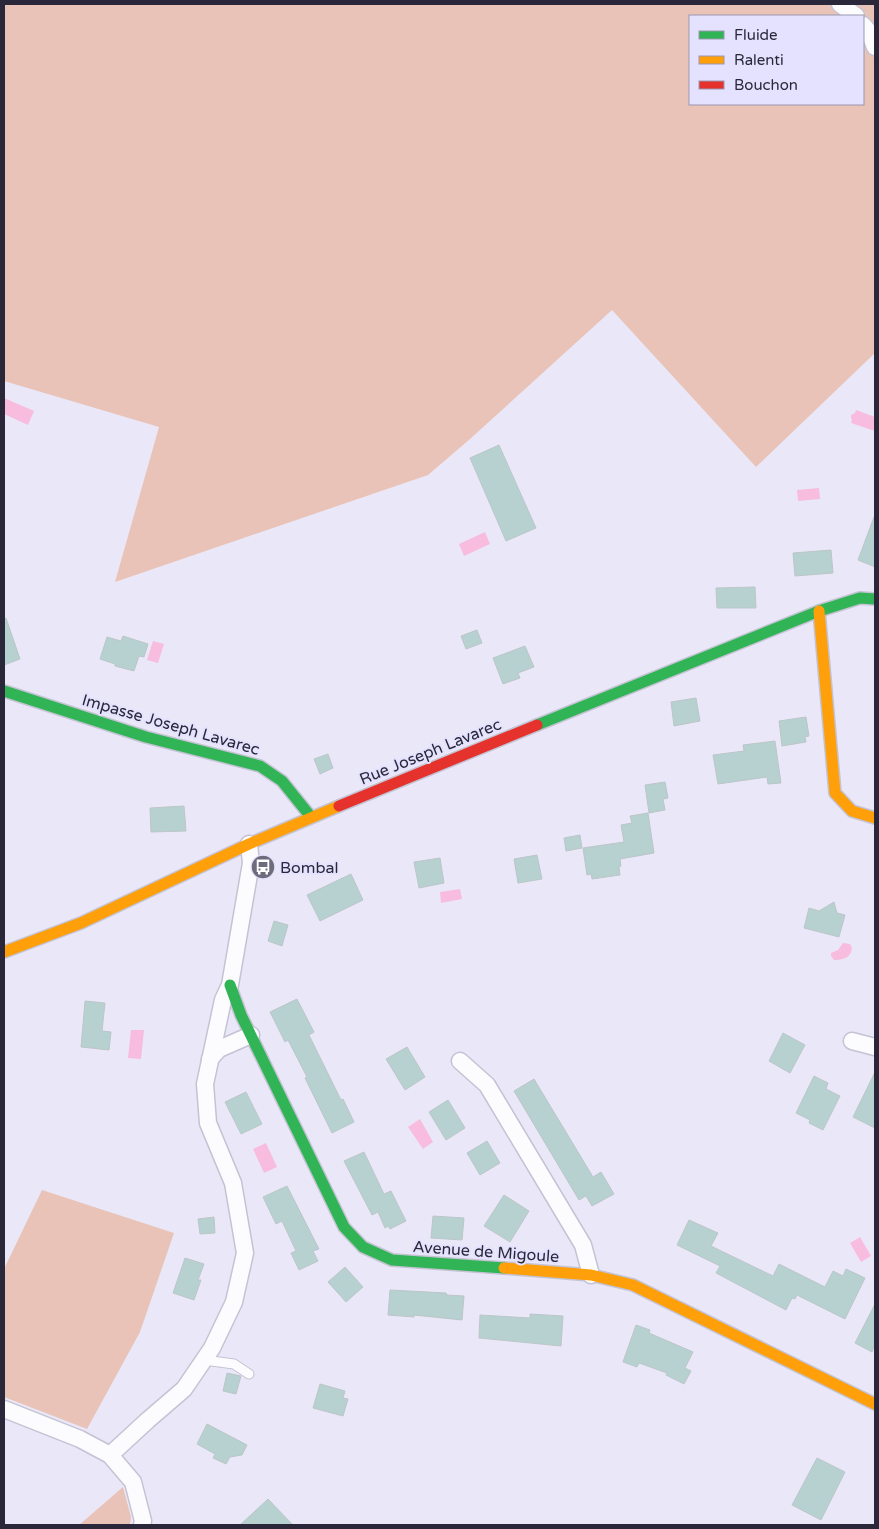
<svg xmlns="http://www.w3.org/2000/svg" width="879" height="1529" font-family="'Varela Round',sans-serif">
  <style>
    .green { fill: #e9c3b7; fill-rule: evenodd }
    .water { fill: #f8bcde }
    .building { fill: #b6d1cf; stroke: #bcc6c9 }
    .lines { fill: none; stroke-linecap: round; stroke-linejoin: round }
    .lane-casing { stroke: #c4c3d4; stroke-width: 11 }
    .street-casing { stroke: #c4c3d4; stroke-width: 19 }
    .fast-casing { stroke: #c4c3d4; stroke-width: 14 }
    .slow-casing { stroke: #c4c3d4; stroke-width: 14 }
    .jam-casing { stroke: #c4c3d4; stroke-width: 14 }
    .lane { stroke: #fcfcfe; stroke-width: 9 }
    .street { stroke: #fcfcfe; stroke-width: 16 }
    .fast { stroke: #30b455; stroke-width: 11 }
    .slow { stroke: #ff9f0a; stroke-width: 11 }
    .jam { stroke: #e5322d; stroke-width: 11 }
    .labels { text-anchor: middle; stroke-width: 4; stroke-linejoin: round; paint-order: stroke }
    .street-label { font-size: 16px; fill: #292739; stroke: #e4e2fe }
    .poi-label { font-size: 16px; fill: #292739; stroke: #e4e2fe; text-anchor: start }
  </style>
  <rect width="100%" height="100%" fill="#eae8f8"/>
  <g class="green">
    <path d="M 4,4 L 875,4 L 875,353 L 756,467 L 612,310 L 470,439 L 428,475 L 115,582 L 159,427 L 4,381 ZM 690,16 L 863,16 L 863,104 L 690,104 Z"/>
    <path d="M 42,1190 L 174,1233 L 140,1332 L 87,1429 L 4,1397 L 4,1269 Z"/>
    <path d="M 123,1487 L 131,1517 L 130,1525 L 79,1525 Z"/>
  </g>
  <g class="water">
    <path d="M 4,398 L 34,411 L 28,425 L 4,414 Z"/>
    <path d="M 856,410 L 875,417 L 875,431 L 851,423 L 852,420 L 851,418 L 851,415 L 855,413 Z"/>
    <path d="M 819,488 L 820,499 L 798,501 L 797,490 Z"/>
    <path d="M 485,532 L 490,544 L 464,556 L 459,544 Z"/>
    <path d="M 153,641 L 164,644 L 158,663 L 147,660 Z"/>
    <path d="M 460,889 L 462,899 L 441,903 L 440,892 Z"/>
    <path d="M 843,943 L 850,944 L 852,948 C 851,958 843,960 834,960 L 831,956 L 831,953 L 838,950 Z"/>
    <path d="M 131,1030 L 144,1030 L 141,1059 L 128,1058 Z"/>
    <path d="M 420,1119 L 433,1142 L 423,1149 L 408,1127 Z"/>
    <path d="M 266,1143 L 277,1167 L 264,1173 L 253,1149 Z"/>
    <path d="M 860,1237 L 871,1256 L 861,1262 L 850,1243 Z"/>
  </g>
  <g class="building">
    <path d="M 499,445 L 536,528 L 506,541 L 470,458 Z"/>
    <path d="M 874,517 L 875,517 L 875,567 L 858,560 Z"/>
    <path d="M 831,550 L 833,573 L 795,576 L 793,553 Z"/>
    <path d="M 755,587 L 756,608 L 717,608 L 716,588 Z"/>
    <path d="M 6,618 L 20,659 L 4,665 L 4,619 Z"/>
    <path d="M 477,630 L 482,643 L 466,649 L 461,636 Z"/>
    <path d="M 123,636 L 148,644 L 144,657 L 139,656 L 134,671 L 115,666 L 115,664 L 100,659 L 107,637 L 121,641 Z"/>
    <path d="M 525,646 L 534,667 L 518,673 L 520,678 L 503,684 L 493,658 Z"/>
    <path d="M 696,698 L 700,721 L 674,726 L 671,702 Z"/>
    <path d="M 806,717 L 809,736 L 805,737 L 806,742 L 782,746 L 779,721 Z"/>
    <path d="M 775,741 L 781,783 L 768,784 L 767,777 L 718,784 L 713,755 L 744,751 L 743,745 Z"/>
    <path d="M 328,754 L 333,768 L 320,774 L 314,759 Z"/>
    <path d="M 665,782 L 668,798 L 663,799 L 665,810 L 649,813 L 645,785 Z"/>
    <path d="M 184,806 L 186,831 L 151,832 L 150,808 Z"/>
    <path d="M 648,813 L 654,853 L 620,859 L 621,866 L 619,867 L 620,875 L 592,879 L 591,874 L 587,875 L 583,848 L 624,842 L 621,825 L 632,823 L 630,816 Z"/>
    <path d="M 580,835 L 582,848 L 566,851 L 564,838 Z"/>
    <path d="M 537,855 L 542,879 L 518,883 L 514,859 Z"/>
    <path d="M 440,858 L 444,883 L 419,888 L 414,862 Z"/>
    <path d="M 351,874 L 363,900 L 320,921 L 307,895 Z"/>
    <path d="M 834,902 L 837,913 L 845,915 L 839,937 L 804,928 L 809,908 L 819,911 Z"/>
    <path d="M 274,921 L 288,925 L 282,946 L 268,941 Z"/>
    <path d="M 297,999 L 314,1032 L 309,1035 L 341,1100 L 343,1099 L 354,1122 L 332,1133 L 305,1078 L 307,1077 L 288,1040 L 285,1042 L 270,1012 Z"/>
    <path d="M 85,1001 L 105,1003 L 102,1031 L 111,1032 L 109,1050 L 81,1047 Z"/>
    <path d="M 783,1033 L 805,1045 L 790,1073 L 769,1061 Z"/>
    <path d="M 407,1047 L 425,1077 L 405,1090 L 386,1059 Z"/>
    <path d="M 875,1072 L 875,1128 L 853,1117 Z"/>
    <path d="M 814,1076 L 828,1083 L 826,1089 L 840,1096 L 823,1130 L 809,1123 L 810,1120 L 796,1113 Z"/>
    <path d="M 534,1079 L 593,1177 L 601,1172 L 614,1194 L 592,1206 L 586,1196 L 579,1200 L 514,1091 Z"/>
    <path d="M 246,1092 L 262,1124 L 241,1134 L 225,1102 Z"/>
    <path d="M 448,1100 L 465,1128 L 446,1140 L 429,1112 Z"/>
    <path d="M 487,1141 L 500,1163 L 480,1175 L 467,1153 Z"/>
    <path d="M 364,1152 L 384,1194 L 391,1191 L 406,1221 L 390,1229 L 388,1226 L 385,1228 L 378,1212 L 372,1215 L 344,1161 Z"/>
    <path d="M 287,1186 L 319,1249 L 313,1251 L 318,1261 L 299,1270 L 291,1253 L 296,1251 L 282,1221 L 276,1224 L 263,1197 Z"/>
    <path d="M 504,1195 L 529,1211 L 510,1242 L 484,1226 Z"/>
    <path d="M 433,1216 L 464,1218 L 462,1240 L 431,1238 Z"/>
    <path d="M 214,1217 L 215,1233 L 200,1234 L 198,1219 Z"/>
    <path d="M 689,1220 L 718,1233 L 711,1246 L 773,1276 L 779,1264 L 825,1287 L 833,1271 L 843,1276 L 846,1269 L 865,1278 L 845,1319 L 797,1295 L 795,1299 L 792,1298 L 786,1310 L 716,1273 L 720,1266 L 677,1245 Z"/>
    <path d="M 185,1258 L 204,1264 L 198,1280 L 201,1280 L 194,1300 L 173,1293 Z"/>
    <path d="M 345,1267 L 363,1287 L 346,1302 L 328,1282 Z"/>
    <path d="M 390,1290 L 446,1293 L 447,1295 L 464,1296 L 462,1320 L 414,1315 L 414,1317 L 388,1315 Z"/>
    <path d="M 875,1304 L 875,1344 L 872,1352 L 855,1343 Z"/>
    <path d="M 530,1314 L 563,1316 L 561,1346 L 479,1338 L 480,1315 L 530,1318 Z"/>
    <path d="M 636,1325 L 650,1330 L 649,1333 L 693,1352 L 685,1368 L 691,1371 L 684,1384 L 666,1375 L 667,1373 L 639,1363 L 637,1367 L 623,1362 Z"/>
    <path d="M 227,1373 L 241,1376 L 236,1394 L 223,1391 Z"/>
    <path d="M 320,1384 L 345,1391 L 343,1398 L 348,1399 L 343,1416 L 313,1408 Z"/>
    <path d="M 207,1424 L 247,1445 L 242,1455 L 230,1457 L 226,1464 L 213,1458 L 215,1454 L 197,1444 Z"/>
    <path d="M 817,1458 L 845,1472 L 821,1520 L 792,1505 Z"/>
    <path d="M 268,1499 L 293,1525 L 240,1525 Z"/>
  </g>
  <g class="lines">
    <g class="lane-casing">
      <path id="lane" d="M 204,1360 L 234,1364 L 249,1374"/>
    </g>
    <g class="street-casing">
      <g id="street">
        <path d="M 840,4 L 856,16"/>
        <path d="M 863,25 L 869,32 L 875,47"/>
        <path d="M 852,1041 L 875,1047"/>
        <path d="M 210,1059 L 219,1049 L 251,1035"/>
        <path d="M 460,1061 L 487,1085 L 583,1245 L 591,1275"/>
        <path d="M 4,1409 L 80,1439 L 110,1455 L 133,1482 L 143,1521 L 142,1525"/>
        <path d="M 110,1455 L 148,1420 L 184,1389 L 212,1348 L 234,1302 L 245,1253 L 233,1183 L 208,1123 L 205,1084 L 223,1000 L 230,985 L 251,863 L 249,844"/>
      </g>
    </g>
    <g class="fast-casing">
      <g id="fast">
        <path d="M 4,691 L 146,737 L 260,766 L 282,781 L 311,817"/>
        <path d="M 537,725 L 819,611 L 860,598 L 875,599"/>
        <path d="M 230,985 L 241,1015 L 344,1227 L 363,1247 L 392,1260 L 504,1268"/>
      </g>
    </g>
    <g class="slow-casing">
      <g id="slow">
        <path d="M 819,611 L 835,793 L 852,811 L 875,818"/>
        <path d="M 4,952 L 81,923 L 249,844 L 339,806"/>
        <path d="M 504,1268 L 591,1275 L 633,1285 L 875,1404"/>
      </g>
    </g>
    <g class="jam-casing">
      <path id="jam" d="M 339,806 L 537,725"/>
    </g>
    <use href="#lane" class="lane"/>
    <use href="#street" class="street"/>
    <use href="#fast" class="fast"/>
    <use href="#slow" class="slow"/>
    <use href="#jam" class="jam"/>
  </g>
  <defs>
    <g id="bus-disc" transform="scale(1.25)"><circle r="9.5" fill="#6d6b7c" stroke="#e4e2fe"/><path d="M-5-6H5V4H4V6H2V4H-2V6H-4V4H-5ZM-3.5-4V0h7V-4ZM-3.5 1.2v1.5H-2V1.2ZM2 1.2v1.5H3.5V1.2Z" fill="#fff"/></g>
  </defs>
  <g fill-rule="evenodd">
    <use href="#bus-disc" x="263" y="867"/>
  </g>
  <g class="labels">
    <g class="street-label">
      <text transform="translate(171 724) rotate(16)" y="6">Impasse Joseph Lavarec</text>
      <text transform="translate(430 751) rotate(-22)" y="6">Rue Joseph Lavarec</text>
      <text transform="translate(486 1251) rotate(4)" y="6">Avenue de Migoule</text>
    </g>
    <g class="poi-label">
      <text x="280" y="873">Bombal</text>
    </g>
  </g>
  <rect width="879" height="1529" fill="none" stroke="#292739" stroke-width="10"/>
  <rect x="689" y="15" width="175" height="90" fill="#e4e2fe" stroke="#9997af"/>
  <rect x="699" y="31" width="25" height="8" fill="#30b455" stroke="#9997af"/>
  <text x="734" y="40" font-size="15" fill="#292739">Fluide</text>
  <rect x="699" y="56" width="25" height="8" fill="#ff9f0a" stroke="#9997af"/>
  <text x="734" y="65" font-size="15" fill="#292739">Ralenti</text>
  <rect x="699" y="81" width="25" height="8" fill="#e5322d" stroke="#9997af"/>
  <text x="734" y="90" font-size="15" fill="#292739">Bouchon</text>
</svg>
